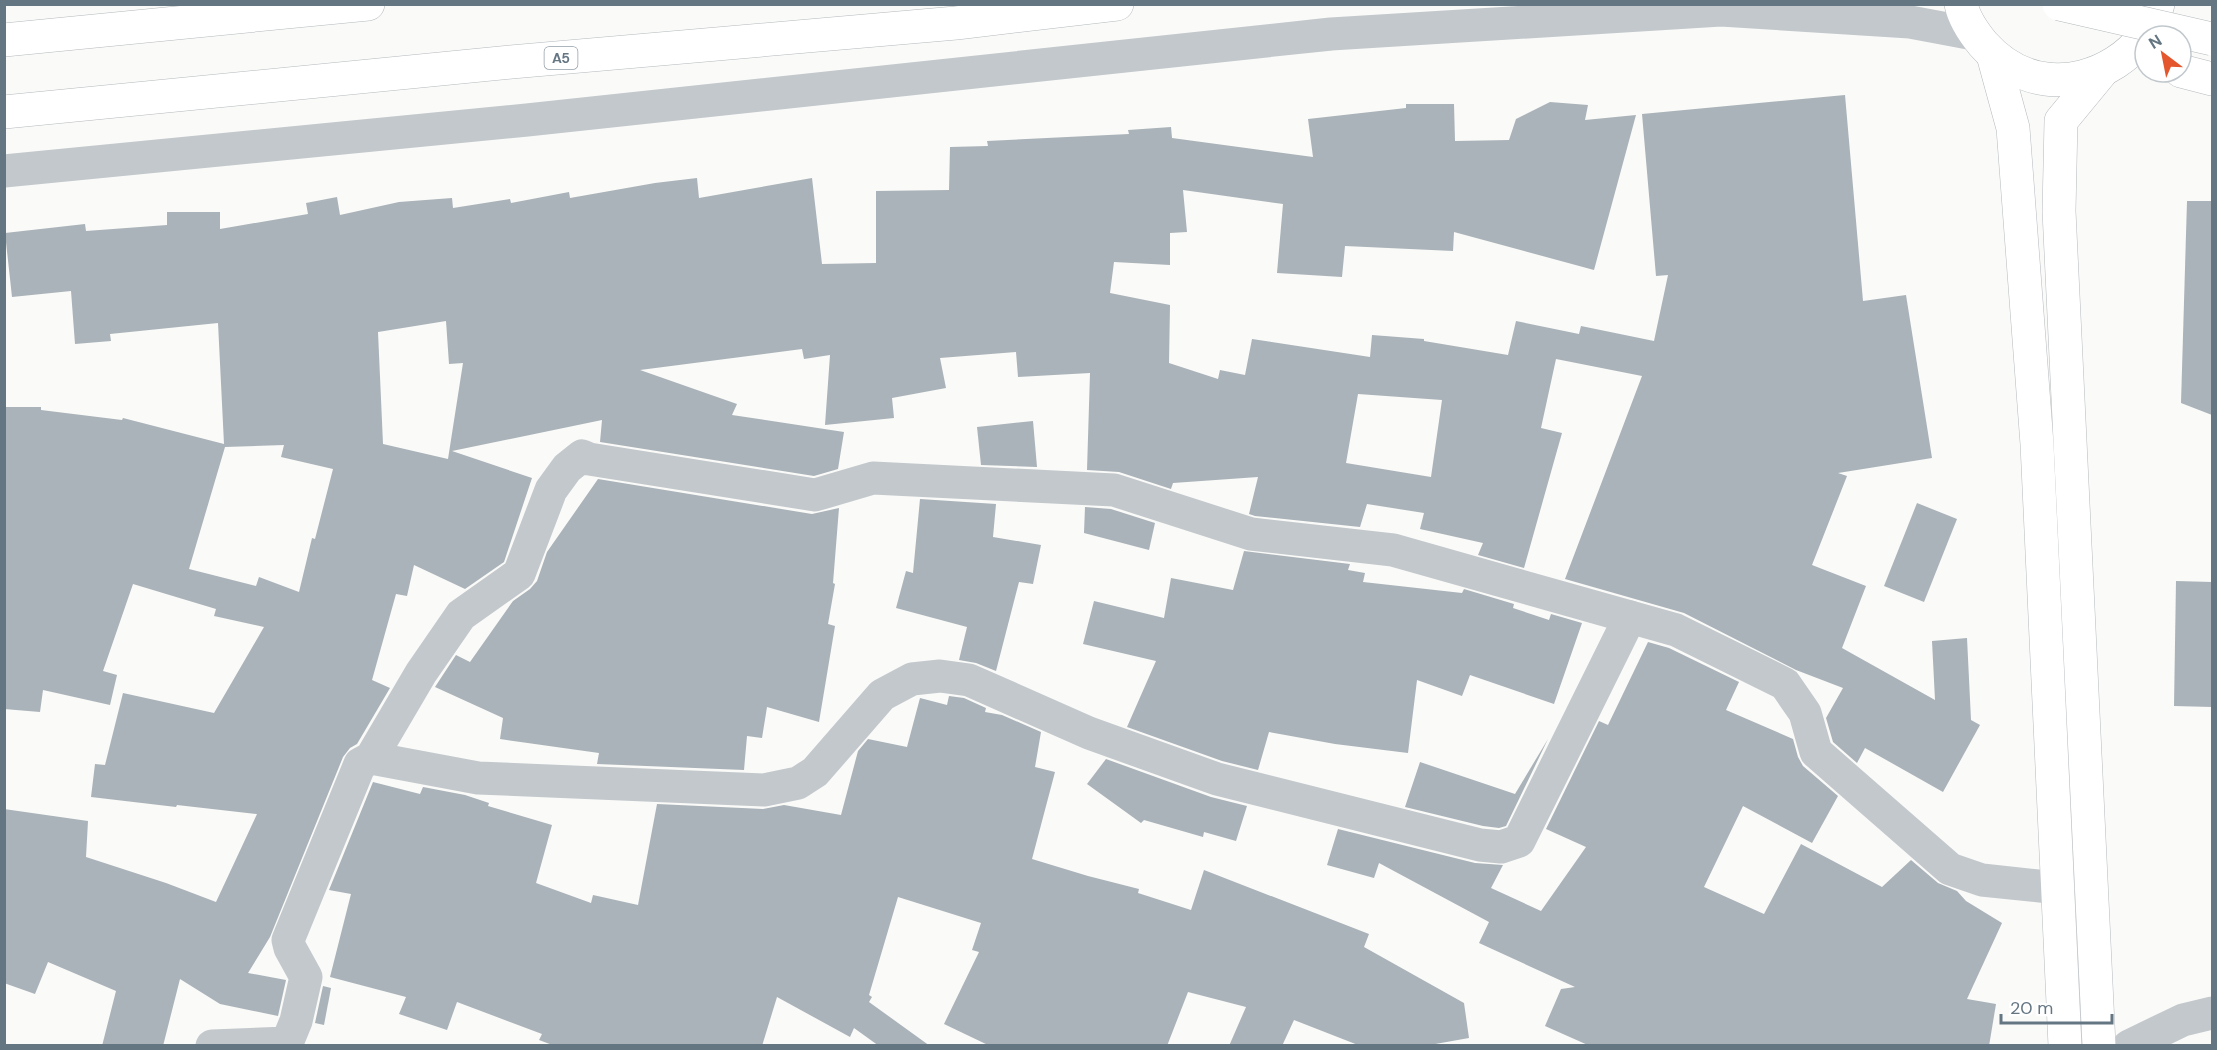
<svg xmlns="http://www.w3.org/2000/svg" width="2217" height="1050" font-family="'DM Sans',sans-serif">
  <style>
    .building { fill: #aab3b9; fill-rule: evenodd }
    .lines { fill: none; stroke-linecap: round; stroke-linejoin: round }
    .major-casing { stroke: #b5babe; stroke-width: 34 }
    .highway-casing { stroke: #b4b9bd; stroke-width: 34 }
    .minor { stroke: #c3c8cc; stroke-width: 33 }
    .major { stroke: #fff; stroke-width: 33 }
    .highway { stroke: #fff; stroke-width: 33 }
    .highway-bridge-casing { stroke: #b4b9bd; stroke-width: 34; stroke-linecap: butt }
    .highway-bridge { stroke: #fff; stroke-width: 33 }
    .labels { text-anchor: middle; stroke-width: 6; stroke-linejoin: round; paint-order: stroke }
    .shield { fill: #fff; stroke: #939fa8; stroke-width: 1.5 }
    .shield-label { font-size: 14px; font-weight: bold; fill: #657683 }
  </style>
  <rect width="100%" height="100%" fill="#fafaf8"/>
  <g class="building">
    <path d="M 1845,95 L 1863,301 L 1906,295 L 1932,458 L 1838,473 L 1847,476 L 1812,565 L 1866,586 L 1842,648 L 1935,700 L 1932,641 L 1967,638 L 1971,720 L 1980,725 L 1943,792 L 1865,748 L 1857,763 L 1833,742 L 1826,718 L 1843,688 L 1796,670 L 1684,613 L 1565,579 L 1642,376 L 1556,359 L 1541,428 L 1562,433 L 1524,568 L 1478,555 L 1483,543 L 1420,529 L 1424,513 L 1367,504 L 1360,527 L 1255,516 L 1249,514 L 1258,477 L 1173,483 L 1171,489 L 1119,472 L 1087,470 L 1090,373 L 1018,377 L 1016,352 L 940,358 L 946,388 L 892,398 L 894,418 L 825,425 L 830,355 L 804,359 L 802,349 L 640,370 L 737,404 L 732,415 L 844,432 L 838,469 L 814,476 L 600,442 L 602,420 L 452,451 L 532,478 L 504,562 L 465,589 L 414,565 L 407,596 L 396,594 L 372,680 L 390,688 L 357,744 L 350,748 L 343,757 L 270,937 L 248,973 L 286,980 L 278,1016 L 220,1004 L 180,979 L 163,1046 L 102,1046 L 116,991 L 48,962 L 35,994 L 4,983 L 4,809 L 88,821 L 86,857 L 166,883 L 216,902 L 257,814 L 177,805 L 176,807 L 91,797 L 95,764 L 105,765 L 123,693 L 214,713 L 264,627 L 214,616 L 216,609 L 133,584 L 103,671 L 117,675 L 110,705 L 43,690 L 40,712 L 4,709 L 4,407 L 41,407 L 41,410 L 122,420 L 123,418 L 224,444 L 218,323 L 110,334 L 111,341 L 75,344 L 71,291 L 12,297 L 5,233 L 85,224 L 86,231 L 167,225 L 167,212 L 220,212 L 220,229 L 308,214 L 306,203 L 337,197 L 340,215 L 399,202 L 452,198 L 453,208 L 510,199 L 511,203 L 569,192 L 570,198 L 655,183 L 697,178 L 699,198 L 812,178 L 822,264 L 876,263 L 876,191 L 949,190 L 950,147 L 988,146 L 987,141 L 1129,134 L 1128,130 L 1171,127 L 1172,138 L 1313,157 L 1308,119 L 1406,108 L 1406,104 L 1454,104 L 1455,141 L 1509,140 L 1516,119 L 1550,102 L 1588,105 L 1585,120 L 1636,115 L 1594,270 L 1454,232 L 1453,251 L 1345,246 L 1342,277 L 1277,273 L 1283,204 L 1183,190 L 1187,232 L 1170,233 L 1170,265 L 1114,262 L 1110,293 L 1170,305 L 1169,363 L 1218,379 L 1220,370 L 1245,375 L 1252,339 L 1370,357 L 1372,335 L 1424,339 L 1424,341 L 1508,355 L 1516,321 L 1579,334 L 1581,326 L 1654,341 L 1668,275 L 1656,276 L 1642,114 ZM 446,321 L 449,364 L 463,363 L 448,459 L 383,444 L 378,332 ZM 1358,394 L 1442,400 L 1431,477 L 1346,463 ZM 284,445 L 281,457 L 333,469 L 315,539 L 312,538 L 299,592 L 259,577 L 256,586 L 189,569 L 225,447 Z"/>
    <path d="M 2187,201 L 2212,201 L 2212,415 L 2181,403 Z"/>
    <path d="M 1033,421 L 1037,467 L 981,465 L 977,427 Z"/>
    <path d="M 598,479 L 812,514 L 839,508 L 833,583 L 835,584 L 828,624 L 835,626 L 819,722 L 767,707 L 762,738 L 747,736 L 744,770 L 597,764 L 599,753 L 500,739 L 503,718 L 435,687 L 456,655 L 470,662 L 513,601 L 530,589 L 537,581 L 547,552 Z"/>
    <path d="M 920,499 L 996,504 L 993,537 L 1041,545 L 1033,584 L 1019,582 L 996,671 L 976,663 L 959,660 L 967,627 L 896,608 L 906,571 L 913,573 Z"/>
    <path d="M 1917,503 L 1957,519 L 1924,602 L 1884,586 Z"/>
    <path d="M 1085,507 L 1111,509 L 1155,523 L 1149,550 L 1084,533 Z"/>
    <path d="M 1244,551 L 1350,564 L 1348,570 L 1365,573 L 1363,582 L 1462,593 L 1464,589 L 1514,604 L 1513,608 L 1549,620 L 1551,614 L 1582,623 L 1554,704 L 1470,675 L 1462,696 L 1417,680 L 1408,753 L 1335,744 L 1269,732 L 1258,770 L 1222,761 L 1127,727 L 1156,661 L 1083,644 L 1094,601 L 1164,618 L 1171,578 L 1233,590 Z"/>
    <path d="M 2176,581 L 2212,582 L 2212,707 L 2174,706 Z"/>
    <path d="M 1648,642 L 1669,648 L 1739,682 L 1726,710 L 1793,739 L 1798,757 L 1803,766 L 1838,796 L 1812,843 L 1743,806 L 1704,887 L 1764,914 L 1801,844 L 1882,887 L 1911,860 L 1938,883 L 1957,891 L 1966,901 L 2002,923 L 1967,999 L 1996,1004 L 1989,1046 L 1590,1046 L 1545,1026 L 1561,989 L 1575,987 L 1479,943 L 1489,922 L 1379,863 L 1374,878 L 1327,865 L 1338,829 L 1475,863 L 1503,865 L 1491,888 L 1541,911 L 1586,847 L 1546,829 L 1599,721 L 1608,725 Z"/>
    <path d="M 949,696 L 964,698 L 986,708 L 985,712 L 1002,715 L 1041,732 L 1035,767 L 1055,772 L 1032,859 L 1088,876 L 1139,889 L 1138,893 L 1191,910 L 1204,870 L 1369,934 L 1364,947 L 1464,1003 L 1469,1038 L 1424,1046 L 1358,1045 L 1294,1020 L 1282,1046 L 1229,1046 L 1246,1007 L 1188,992 L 1167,1046 L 990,1046 L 944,1024 L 979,952 L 972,950 L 981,923 L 898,897 L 869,995 L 872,997 L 869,1002 L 930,1046 L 879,1046 L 854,1028 L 850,1037 L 777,997 L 762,1046 L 555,1046 L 539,1040 L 542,1034 L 457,1002 L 447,1030 L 399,1014 L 406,997 L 330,977 L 351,894 L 329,890 L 373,782 L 420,794 L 423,787 L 465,795 L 489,803 L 488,806 L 552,825 L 536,883 L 591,903 L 593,895 L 638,905 L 657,804 L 763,809 L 784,805 L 841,815 L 858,751 L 868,739 L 907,747 L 920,698 L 947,705 Z"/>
    <path d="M 1548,739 L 1506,826 L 1499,828 L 1483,826 L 1405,807 L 1420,762 L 1515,794 Z"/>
    <path d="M 1106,759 L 1211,797 L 1247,806 L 1236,841 L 1204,832 L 1203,837 L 1144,820 L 1141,823 L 1087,784 Z"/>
    <path d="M 323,986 L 331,988 L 324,1025 L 315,1023 Z"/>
  </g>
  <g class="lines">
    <g class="major-casing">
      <g id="major">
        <path d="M 1993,55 L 2013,128 L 2037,444 L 2065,1046"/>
        <path d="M 2181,71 L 2212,79"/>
        <path d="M 2099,1046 L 2059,211 L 2061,121 L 2103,70"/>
      </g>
    </g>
    <g class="highway-casing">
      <g id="highway">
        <path d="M 1961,4 C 1964,19 1974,33 1983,44 C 1999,62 2021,76 2046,79 C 2094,85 2147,53 2158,4"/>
        <path d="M 4,40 L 368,4"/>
        <path d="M 4,112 L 511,62 L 956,23 L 1117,4"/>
      </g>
    </g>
    <g class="minor">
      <path d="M 4,171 L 527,120 L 1331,34 L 1721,10 L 1910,22 L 1974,34"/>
      <path d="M 371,758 L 478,778 L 764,790 L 798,783 L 815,772 L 882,695 L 912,679 L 940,676 L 969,680 L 1089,733 L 1217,779 L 1480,845 L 1501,847 L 1519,841 L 1630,617"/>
      <path d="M 212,1046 L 287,1043 L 296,1021 L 306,977 L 290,948 L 288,940 L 360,764 L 371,758 L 421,673 L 461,615 L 519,574 L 551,490 L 567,468 L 582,456 L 589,459 L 815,495 L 873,478 L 1114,490 L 1251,534 L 1393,550 L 1676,630 L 1785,684 L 1805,713 L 1816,752 L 1950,869 L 1982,880 L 2058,888"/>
      <path d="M 2129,1046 L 2183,1020 L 2212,1013"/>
    </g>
    <use href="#major" class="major"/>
    <use href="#highway" class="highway"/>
    <g class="highway-bridge-casing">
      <path id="highway-bridge" d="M 2059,4 L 2212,39"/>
    </g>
    <use href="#highway-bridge" class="highway-bridge"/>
  </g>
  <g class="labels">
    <rect class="shield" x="544.5" y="47" width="33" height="22" rx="4.5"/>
    <g class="shield-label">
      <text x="561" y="63">A5</text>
    </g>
  </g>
  <rect width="2217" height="1050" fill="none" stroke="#657683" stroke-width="12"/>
  <g transform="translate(2163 54) rotate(328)"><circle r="28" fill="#ffffff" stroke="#c1c8cd" stroke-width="1.5"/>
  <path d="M0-4.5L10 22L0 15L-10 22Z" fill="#e4572e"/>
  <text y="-9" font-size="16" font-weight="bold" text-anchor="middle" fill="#657683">N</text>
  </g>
  <path d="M2001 1014v9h111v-9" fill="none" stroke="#657683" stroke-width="3"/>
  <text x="2010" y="1014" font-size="18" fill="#657683" stroke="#ffffff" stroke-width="4.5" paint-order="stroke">20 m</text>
</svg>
